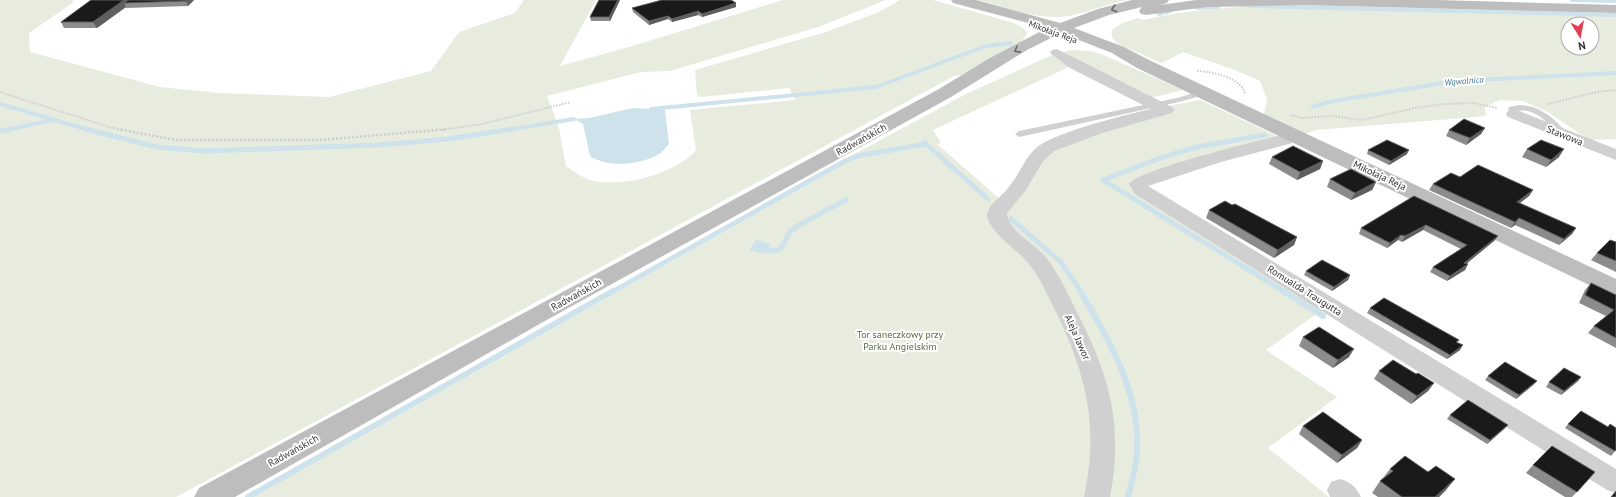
<svg xmlns="http://www.w3.org/2000/svg" width="1616" height="497" font-family="'PT Sans',sans-serif">
  <style>
    .green { fill: #e7ecdf; fill-rule: evenodd }
    .water { fill: #cde2eb }
    .lines { fill: none; stroke-linecap: round; stroke-linejoin: round }
    .stream-far2 { stroke: #cde2eb; stroke-width: 4 }
    .stream-far1 { stroke: #cde2eb; stroke-width: 5 }
    .stream { stroke: #cde2eb; stroke-width: 6 }
    .path-far1 { stroke: #cdcdcd; stroke-width: 2; stroke-dasharray: 1.5 1.5; stroke-linecap: butt }
    .path { stroke: #cdcdcd; stroke-width: 2.5; stroke-dasharray: 2 2; stroke-linecap: butt }
    .lane { fill: #d0d0d0; fill-rule: evenodd }
    .street { fill: #d0d0d0; fill-rule: evenodd }
    .secondary { fill: #bdbdbd; fill-rule: evenodd }
    .wall { fill: #8c8c8c }
    .shaded-wall { fill: #5f5f5f }
    .building { fill: #1a1a1a; stroke: #5f5f5f }
    .oneway { stroke: #6a6a6a }
    .labels { text-anchor: middle; stroke-width: 4; stroke-linejoin: round; paint-order: stroke }
    .far-street-label { font-size: 9px; fill: #333; stroke: #fff }
    .far-water-label { font-size: 9px; font-style: italic; fill: #427994; stroke: #fff }
    .street-label { font-size: 10px; fill: #333; stroke: #fff }
    .park-label { font-size: 10px; fill: #596e41; stroke: #fff }
  </style>
  <rect width="100%" height="100%" fill="#fff"/>
  <g class="green">
    <path d="M 0,0 L 72,0 L 74,2 L 29,33 L 30,52 L 160,87 L 218,93 L 329,97 L 431,71 L 459,32 L 515,13 L 524,0 L 596,0 L 560,66 L 629,47 L 783,0 L 886,0 L 818,27 L 670,71 L 641,72 L 547,96 L 559,128 L 566,166 C 574,172 583,178 593,181 C 625,187 675,174 696,150 L 690,110 L 795,100 L 789,88 L 702,97 L 697,95 L 695,70 L 826,32 L 879,12 L 900,0 L 933,0 L 1014,23 L 1023,28 L 1027,32 L 1026,37 L 1021,41 L 1023,43 L 963,75 L 954,76 L 176,497 L 0,497 Z"/>
    <path d="M 978,0 L 1126,0 C 1107,4 1089,12 1069,16 C 1039,21 1007,8 978,0 Z"/>
    <path d="M 1263,4 L 1616,14 L 1616,139 L 1589,140 L 1548,112 L 1523,101 L 1499,100 L 1484,108 L 1487,115 L 1476,117 L 1316,130 L 1305,134 L 1264,115 L 1267,99 L 1260,81 L 1235,70 L 1183,52 L 1162,63 L 1118,44 L 1112,38 L 1112,30 L 1120,24 L 1138,18 L 1143,20 L 1178,13 ZM 1568,24 L 1592,24 L 1592,48 L 1568,48 Z"/>
    <path d="M 1071,50 L 1090,51 L 1101,54 L 1183,90 L 1150,98 L 1061,53 Z"/>
    <path d="M 1052,55 L 1073,65 L 933,130 L 941,143 L 937,144 L 1001,200 L 1028,159 L 1108,120 L 1148,110 L 1200,100 L 1292,143 L 1213,163 L 1155,181 L 1145,188 L 1326,307 L 1266,350 L 1337,397 L 1268,448 L 1329,497 L 254,497 L 843,165 L 851,156 L 966,94 Z"/>
  </g>
  <g class="water">
    <path d="M 633,108 L 665,110 L 669,144 C 665,148 662,153 657,155 C 639,165 608,168 590,156 L 583,124 L 574,119 L 589,118 Z"/>
    <path d="M 756,240 L 771,244 L 764,254 L 749,250 Z"/>
  </g>
  <g class="lines">
    <g class="stream-far2">
      <path d="M 1572,0 L 1616,1"/>
      <path d="M 1251,6 L 1616,15"/>
      <path d="M 1197,8 L 1218,7"/>
      <path d="M 1159,14 L 1170,11"/>
      <path d="M 0,104 L 89,130"/>
      <path d="M 1313,107 L 1328,102 L 1455,81 L 1616,73"/>
      <path d="M 651,109 L 876,87 L 986,46 L 1011,43"/>
      <path d="M 7,130 L 51,120"/>
      <path d="M 507,130 L 574,119"/>
    </g>
    <g class="stream-far1">
      <path d="M 85,129 L 157,147 L 205,151 L 379,145 L 447,139 L 513,129"/>
      <path d="M 0,131 L 11,129"/>
      <path d="M 1264,135 L 1197,147 L 1163,157 L 1103,180 L 1285,292"/>
      <path d="M 926,144 L 988,199"/>
      <path d="M 1011,219 L 1061,262 L 1081,292"/>
      <path d="M 767,250 C 785,255 782,241 791,231 C 798,224 835,206 846,200"/>
      <path d="M 612,292 L 845,161 L 857,156 L 926,144 L 925,142"/>
    </g>
    <g class="stream">
      <path d="M 1080,291 C 1109,339 1141,394 1137,452 C 1136,467 1132,482 1128,497"/>
      <path d="M 1283,291 L 1323,316"/>
      <path d="M 248,497 L 613,291"/>
    </g>
    <g class="path-far1">
      <path d="M 1197,71 C 1210,71 1244,78 1245,95"/>
      <path d="M 0,92 L 109,127 L 122,130"/>
      <path d="M 1548,104 L 1597,92 L 1616,90"/>
      <path d="M 1291,115 L 1302,118 L 1333,116 L 1362,120 L 1415,108 L 1444,104 L 1474,103 L 1498,108"/>
      <path d="M 442,130 L 482,124 L 571,102"/>
    </g>
    <path class="path" d="M 117,129 L 176,140 L 320,140 L 449,129"/>
    <g class="lane">
      <path d="M 1204,90 L 1207,90 L 1207,94 L 1179,102 L 1019,137 L 1015,134 L 1019,131 L 1177,98 Z"/>
      <path d="M 1520,105 C 1540,106 1555,118 1567,134 L 1566,136 L 1560,136 C 1549,124 1535,107 1517,111 L 1518,114 L 1517,116 L 1511,116 L 1508,109 L 1509,107 Z"/>
    </g>
    <g class="street">
      <path d="M 1057,49 L 1172,107 L 1174,110 L 1172,113 L 1102,133 L 1054,151 L 1043,161 L 1026,190 L 1007,213 C 1007,229 1035,245 1046,257 C 1058,273 1067,292 1076,310 C 1109,374 1124,425 1110,497 L 1084,497 C 1099,427 1087,376 1056,312 C 1049,298 1042,282 1033,269 C 1020,250 995,239 987,217 C 988,203 1001,198 1008,188 C 1018,177 1023,161 1034,150 C 1050,133 1125,115 1151,109 L 1070,68 L 1050,53 L 1052,50 Z"/>
      <path d="M 1514,109 L 1616,149 L 1616,160 L 1508,117 L 1506,114 L 1508,111 Z"/>
      <path d="M 1298,131 L 1304,132 L 1306,136 L 1304,140 L 1221,162 L 1148,186 L 1616,469 L 1616,493 L 1607,490 L 1135,194 L 1129,184 C 1139,169 1273,137 1298,131 Z"/>
      <path d="M 1340,479 C 1351,482 1356,487 1361,497 L 1330,497 L 1327,490 L 1331,482 Z"/>
    </g>
    <path class="secondary" d="M 951,0 L 976,0 L 1060,23 L 1098,9 L 1132,0 L 1169,0 L 1167,3 L 1160,5 L 1196,0 L 1437,0 L 1616,5 L 1616,13 L 1302,5 L 1207,7 L 1146,15 L 1141,14 L 1139,11 L 1142,7 L 1109,15 L 1074,28 L 1124,47 L 1149,60 L 1616,279 L 1616,296 L 1608,294 L 1137,68 L 1112,53 L 1061,33 L 1027,50 L 951,97 L 543,322 L 235,497 L 194,497 L 199,488 L 939,89 L 990,58 L 1047,28 L 953,3 Z"/>
  </g>
  <g class="wall">
    <path d="M 91,0 L 194,0 L 188,6 L 126,8 L 126,7 L 97,28 L 64,28 L 61,22 Z"/>
    <path d="M 599,0 L 620,0 L 610,21 L 591,21 L 590,17 Z"/>
    <path d="M 662,0 L 732,0 L 731,0 L 736,3 L 736,7 L 702,17 L 698,15 L 672,22 L 668,19 L 649,25 L 633,12 L 632,8 Z"/>
    <path d="M 1485,128 L 1481,134 L 1466,145 L 1446,136 L 1449,130 Z"/>
    <path d="M 1527,149 L 1559,157 L 1546,167 L 1522,157 Z"/>
    <path d="M 1368,150 L 1407,154 L 1389,165 L 1367,154 Z"/>
    <path d="M 1272,157 L 1323,161 L 1320,169 L 1297,180 L 1269,164 Z"/>
    <path d="M 1460,177 L 1533,190 L 1529,196 L 1520,203 L 1576,228 L 1572,234 L 1559,245 L 1515,225 L 1511,228 L 1429,190 L 1433,184 Z"/>
    <path d="M 1330,179 L 1376,182 L 1372,190 L 1351,200 L 1327,187 Z"/>
    <path d="M 1414,196 L 1498,236 L 1494,241 L 1466,264 L 1468,264 L 1465,270 L 1447,281 L 1430,272 L 1433,267 L 1461,249 L 1423,230 L 1402,242 L 1398,240 L 1387,248 L 1359,234 L 1361,228 Z"/>
    <path d="M 1232,205 L 1297,237 L 1294,245 L 1274,258 L 1206,218 L 1209,210 Z"/>
    <path d="M 1616,242 L 1616,272 L 1591,260 L 1597,253 Z"/>
    <path d="M 1306,271 L 1350,275 L 1348,280 L 1332,291 L 1304,275 Z"/>
    <path d="M 1591,283 L 1616,295 L 1616,348 L 1588,333 L 1594,326 L 1606,316 L 1579,303 L 1585,290 Z"/>
    <path d="M 1370,308 L 1459,340 L 1457,342 L 1460,350 L 1447,359 L 1367,313 Z"/>
    <path d="M 1303,337 L 1349,357 L 1333,368 L 1299,346 Z"/>
    <path d="M 1379,371 L 1416,374 L 1434,383 L 1428,391 L 1411,404 L 1374,379 Z"/>
    <path d="M 1488,376 L 1537,381 L 1533,385 L 1516,399 L 1485,380 Z"/>
    <path d="M 1581,377 L 1578,381 L 1561,395 L 1546,387 L 1549,382 Z"/>
    <path d="M 1450,415 L 1504,429 L 1487,444 L 1447,419 Z"/>
    <path d="M 1568,424 L 1616,450 L 1611,456 L 1565,428 Z"/>
    <path d="M 1303,426 L 1362,440 L 1357,448 L 1337,463 L 1299,434 Z"/>
    <path d="M 1533,465 L 1595,472 L 1572,497 L 1565,497 L 1526,473 Z"/>
    <path d="M 1390,469 L 1446,490 L 1439,497 L 1378,497 L 1372,493 L 1380,481 L 1383,478 Z"/>
  </g>
  <g class="shaded-wall">
    <path d="M 124,0 L 132,0 L 124,3 L 126,7 L 97,28 L 93,22 Z"/>
    <path d="M 187,0 L 194,0 L 188,6 L 186,1 Z"/>
    <path d="M 618,0 L 620,0 L 610,21 L 609,17 Z"/>
    <path d="M 736,3 L 736,7 L 702,17 L 702,14 Z"/>
    <path d="M 698,11 L 698,15 L 672,22 L 672,19 Z"/>
    <path d="M 668,16 L 668,19 L 649,25 L 649,21 Z"/>
    <path d="M 1485,128 L 1481,134 L 1466,145 L 1470,138 Z"/>
    <path d="M 1564,149 L 1559,157 L 1546,167 L 1551,160 Z"/>
    <path d="M 1409,150 L 1407,154 L 1389,165 L 1391,161 Z"/>
    <path d="M 1323,161 L 1320,169 L 1297,180 L 1300,172 Z"/>
    <path d="M 1376,182 L 1372,190 L 1351,200 L 1355,193 Z"/>
    <path d="M 1533,190 L 1529,196 L 1513,208 L 1517,202 Z"/>
    <path d="M 1519,218 L 1515,225 L 1511,228 L 1515,222 Z"/>
    <path d="M 1426,225 L 1423,230 L 1402,242 L 1405,236 Z"/>
    <path d="M 1576,228 L 1572,234 L 1559,245 L 1564,239 Z"/>
    <path d="M 1401,235 L 1398,240 L 1387,248 L 1390,243 Z"/>
    <path d="M 1498,236 L 1494,241 L 1461,268 L 1464,263 Z"/>
    <path d="M 1297,237 L 1294,245 L 1274,258 L 1278,250 Z"/>
    <path d="M 1468,264 L 1465,270 L 1447,281 L 1450,276 Z"/>
    <path d="M 1350,275 L 1348,280 L 1332,291 L 1334,287 Z"/>
    <path d="M 1463,345 L 1460,350 L 1447,359 L 1450,355 Z"/>
    <path d="M 1354,349 L 1349,357 L 1333,368 L 1338,360 Z"/>
    <path d="M 1581,377 L 1578,381 L 1561,395 L 1564,391 Z"/>
    <path d="M 1537,381 L 1533,385 L 1516,399 L 1519,395 Z"/>
    <path d="M 1434,383 L 1428,391 L 1411,404 L 1417,396 Z"/>
    <path d="M 1508,425 L 1504,429 L 1487,444 L 1490,440 Z"/>
    <path d="M 1362,440 L 1357,448 L 1337,463 L 1342,455 Z"/>
    <path d="M 1455,479 L 1446,490 L 1439,497 L 1435,497 Z"/>
  </g>
  <g class="building">
    <path d="M 91,0 L 124,0 L 93,22 L 61,22 Z"/>
    <path d="M 128,0 L 187,0 L 186,1 L 124,3 Z"/>
    <path d="M 599,0 L 618,0 L 609,17 L 590,17 Z"/>
    <path d="M 662,0 L 731,0 L 736,3 L 702,14 L 698,11 L 672,19 L 668,16 L 649,21 L 632,8 Z"/>
    <path d="M 1464,119 L 1485,128 L 1470,138 L 1449,130 Z"/>
    <path d="M 1387,140 L 1409,150 L 1391,161 L 1368,150 Z"/>
    <path d="M 1541,140 L 1564,149 L 1551,160 L 1527,149 Z"/>
    <path d="M 1293,146 L 1323,161 L 1300,172 L 1272,157 Z"/>
    <path d="M 1478,165 L 1533,190 L 1517,202 L 1576,228 L 1564,239 L 1519,218 L 1515,222 L 1433,184 L 1451,173 L 1460,177 Z"/>
    <path d="M 1351,169 L 1376,182 L 1355,193 L 1330,179 Z"/>
    <path d="M 1414,196 L 1498,236 L 1464,263 L 1468,264 L 1450,276 L 1433,267 L 1467,245 L 1426,225 L 1405,236 L 1401,235 L 1390,243 L 1361,228 Z"/>
    <path d="M 1225,201 L 1232,205 L 1235,204 L 1297,237 L 1278,250 L 1209,210 Z"/>
    <path d="M 1610,240 L 1616,242 L 1616,261 L 1597,253 Z"/>
    <path d="M 1322,260 L 1350,275 L 1334,287 L 1306,271 Z"/>
    <path d="M 1591,283 L 1616,295 L 1616,338 L 1594,326 L 1614,310 L 1585,295 Z"/>
    <path d="M 1384,298 L 1459,340 L 1456,342 L 1463,345 L 1450,355 L 1370,308 Z"/>
    <path d="M 1319,327 L 1354,349 L 1338,360 L 1303,337 Z"/>
    <path d="M 1393,360 L 1416,374 L 1418,373 L 1434,383 L 1417,396 L 1379,371 Z"/>
    <path d="M 1505,362 L 1537,381 L 1519,395 L 1488,376 Z"/>
    <path d="M 1564,368 L 1581,377 L 1564,391 L 1549,382 Z"/>
    <path d="M 1468,400 L 1508,425 L 1490,440 L 1450,415 Z"/>
    <path d="M 1581,411 L 1608,427 L 1610,424 L 1616,428 L 1616,450 L 1615,451 L 1568,424 Z"/>
    <path d="M 1323,412 L 1362,440 L 1342,455 L 1303,426 Z"/>
    <path d="M 1552,446 L 1595,472 L 1577,492 L 1533,465 Z"/>
    <path d="M 1405,456 L 1428,472 L 1436,466 L 1455,479 L 1435,497 L 1402,497 L 1380,481 L 1393,471 L 1390,469 Z"/>
    <path d="M 1616,491 L 1616,497 L 1611,497 Z"/>
  </g>
  <defs><path id="oneway-chevron" d="M-2-3.5L2.5 0L-2 3.5" fill="none" stroke-width="1.6" stroke-linecap="round" stroke-linejoin="round"/></defs>
  <g class="oneway">
    <use href="#oneway-chevron" transform="translate(1114 9) rotate(164)"/>
    <use href="#oneway-chevron" transform="translate(1017 50) rotate(151)"/>
  </g>
  <g class="labels">
    <g class="far-street-label">
      <text transform="translate(1053 32) rotate(20)" y="3">Mikołaja Reja</text>
    </g>
    <g class="far-water-label">
      <text transform="translate(1464 81) rotate(-5)" y="3">Wąwolnica</text>
    </g>
    <g class="street-label">
      <text transform="translate(1565 135) rotate(22)" y="4">Stawowa</text>
      <text transform="translate(861 139) rotate(-29)" y="4">Radwańskich</text>
      <text transform="translate(1380 175) rotate(25)" y="4">Mikołaja Reja</text>
      <text transform="translate(1305 290) rotate(32)" y="4">Romualda Traugutta</text>
      <text transform="translate(576 294) rotate(-29)" y="4">Radwańskich</text>
      <text transform="translate(1078 337) rotate(66)" y="4">Aleja Jawor</text>
      <text transform="translate(293 450) rotate(-29)" y="4">Radwańskich</text>
    </g>
    <g class="park-label">
      <text x="900" y="338">Tor saneczkowy przy<tspan x="900" dy="12">Parku Angielskim</tspan></text>
    </g>
  </g>
  <g transform="translate(1580 36) rotate(169)"><circle r="19" fill="#ffffff" stroke="#adadad"/>
  <path d="M0-3L7 15L0 10L-7 15Z" fill="#e13e54"/>
  <text y="-6" font-size="11" font-weight="bold" text-anchor="middle" fill="#333333">N</text>
  </g>
</svg>
